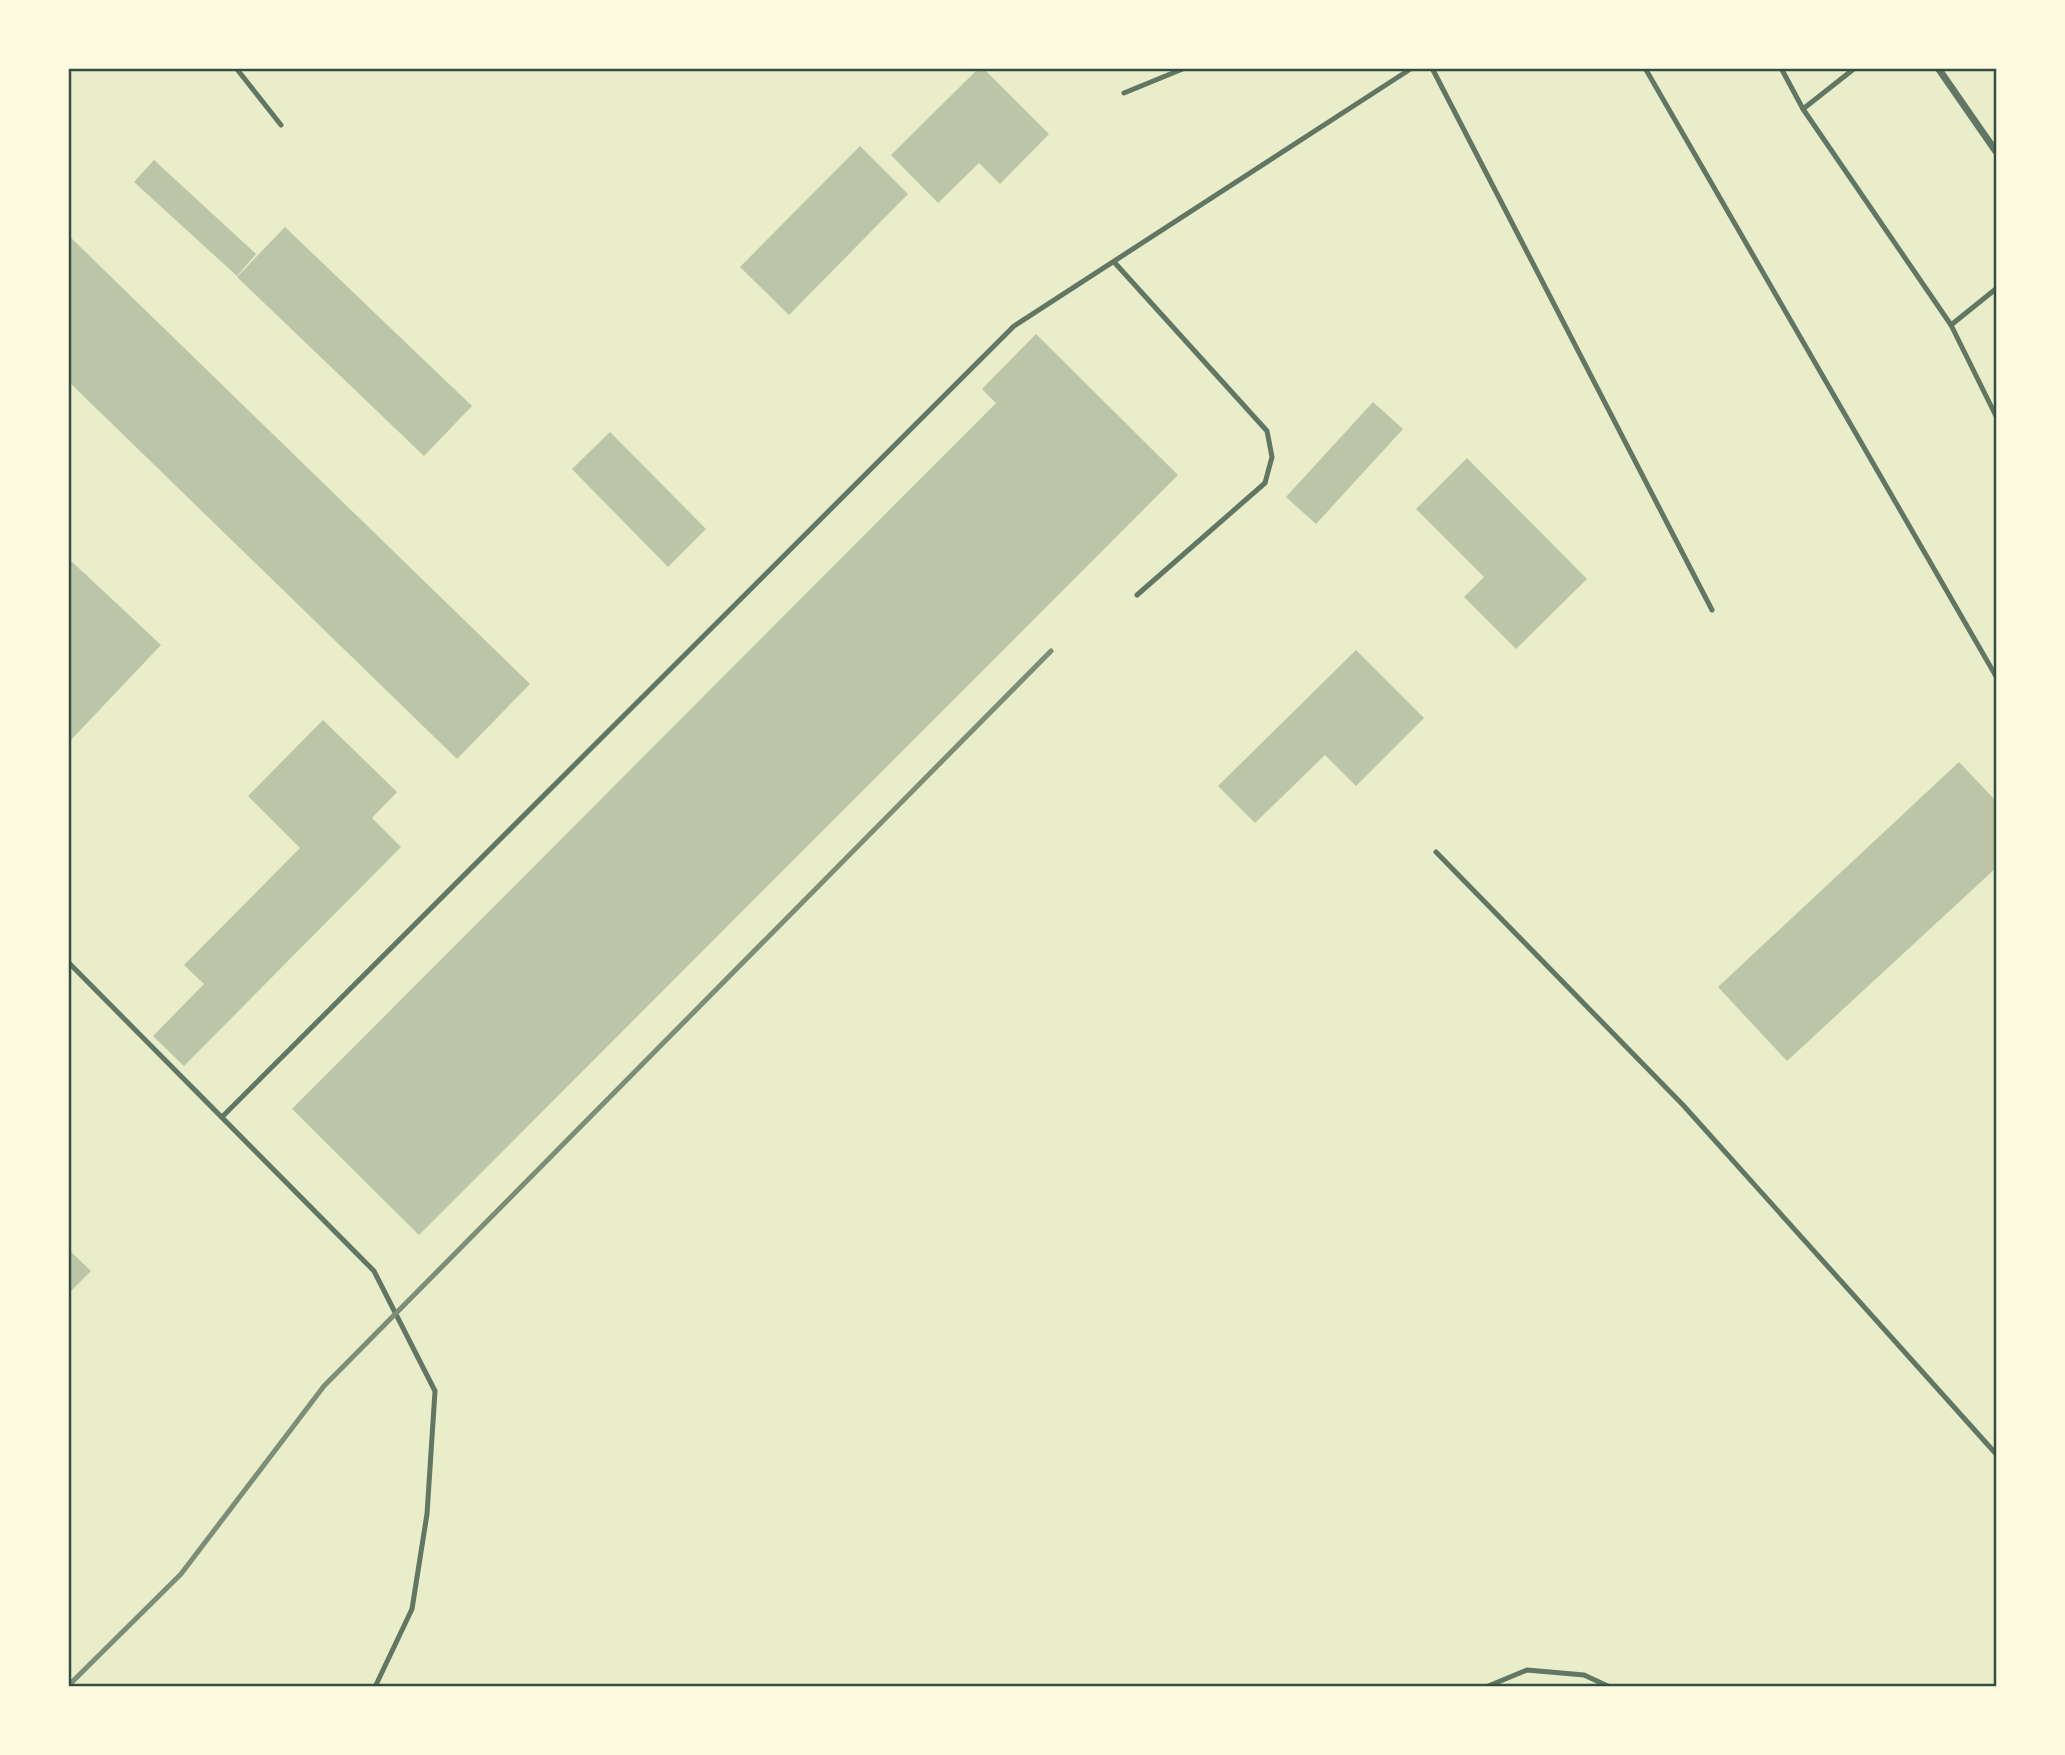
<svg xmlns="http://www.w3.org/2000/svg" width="2065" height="1755" font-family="Raleway,sans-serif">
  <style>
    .building { fill: #bcc5a7 }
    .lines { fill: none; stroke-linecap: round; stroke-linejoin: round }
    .service { stroke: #617663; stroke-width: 5 }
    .minor { stroke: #617663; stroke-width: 7 }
    .rail { stroke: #7c8e77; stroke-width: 5 }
    .neatline { fill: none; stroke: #344e41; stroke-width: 2.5 }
  </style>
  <rect width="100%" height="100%" fill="#e9edc9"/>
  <g class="building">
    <path d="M 979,68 L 983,68 L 1049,134 L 1000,184 L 979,163 L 938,203 L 891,155 Z"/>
    <path d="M 860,146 L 908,194 L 789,315 L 740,267 Z"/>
    <path d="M 154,160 L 256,254 L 237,276 L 134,182 Z"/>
    <path d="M 285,227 L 472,406 L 424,456 L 237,277 Z"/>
    <path d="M 68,235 L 530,684 L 457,759 L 68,381 Z"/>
    <path d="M 1036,334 L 1178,475 L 419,1235 L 292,1109 L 996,403 L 982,389 Z"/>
    <path d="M 1373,402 L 1403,429 L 1316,524 L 1286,497 Z"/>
    <path d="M 610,432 L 706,529 L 668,567 L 572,469 Z"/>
    <path d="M 1467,458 L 1587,579 L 1516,649 L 1464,597 L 1484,577 L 1416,509 Z"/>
    <path d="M 68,558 L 161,645 L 68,743 Z"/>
    <path d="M 1356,650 L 1424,718 L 1356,786 L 1325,755 L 1255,823 L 1218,786 Z"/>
    <path d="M 323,720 L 397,792 L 372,818 L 401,847 L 184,1066 L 153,1036 L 204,984 L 184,965 L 300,848 L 248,796 Z"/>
    <path d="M 1959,762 L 1997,802 L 1997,867 L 1787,1061 L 1718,987 Z"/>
    <path d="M 68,1249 L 91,1271 L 68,1294 Z"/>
  </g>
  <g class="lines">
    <g class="service">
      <path d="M 236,68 L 281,125"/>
      <path d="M 1432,68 L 1712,610"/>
      <path d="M 1645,68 L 1997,678"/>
      <path d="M 1781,68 L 1803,109 L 1951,325 L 1997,418"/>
      <path d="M 1124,93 L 1185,68"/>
      <path d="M 1803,109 L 1855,68"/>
      <path d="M 1115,263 L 1267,431 L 1272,457 L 1265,483 L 1137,595"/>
      <path d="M 1951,325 L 1997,288"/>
      <path d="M 1436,852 L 1683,1105 L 1997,1455"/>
      <path d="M 68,962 L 374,1271 L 435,1391 L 427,1514 L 412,1609 L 375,1687"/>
      <path d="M 222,1117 L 1014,326 L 1412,68"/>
      <path d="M 1486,1687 L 1527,1670 L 1584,1675 L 1610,1687"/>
    </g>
    <path class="minor" d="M 1938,68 L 1997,153"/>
    <path class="rail" d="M 68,1686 L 181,1574 L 324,1386 L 1051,651"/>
  </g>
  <rect width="2065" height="1755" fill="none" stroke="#fefae0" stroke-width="140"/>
  <rect x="70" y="70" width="1925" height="1615" class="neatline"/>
</svg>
